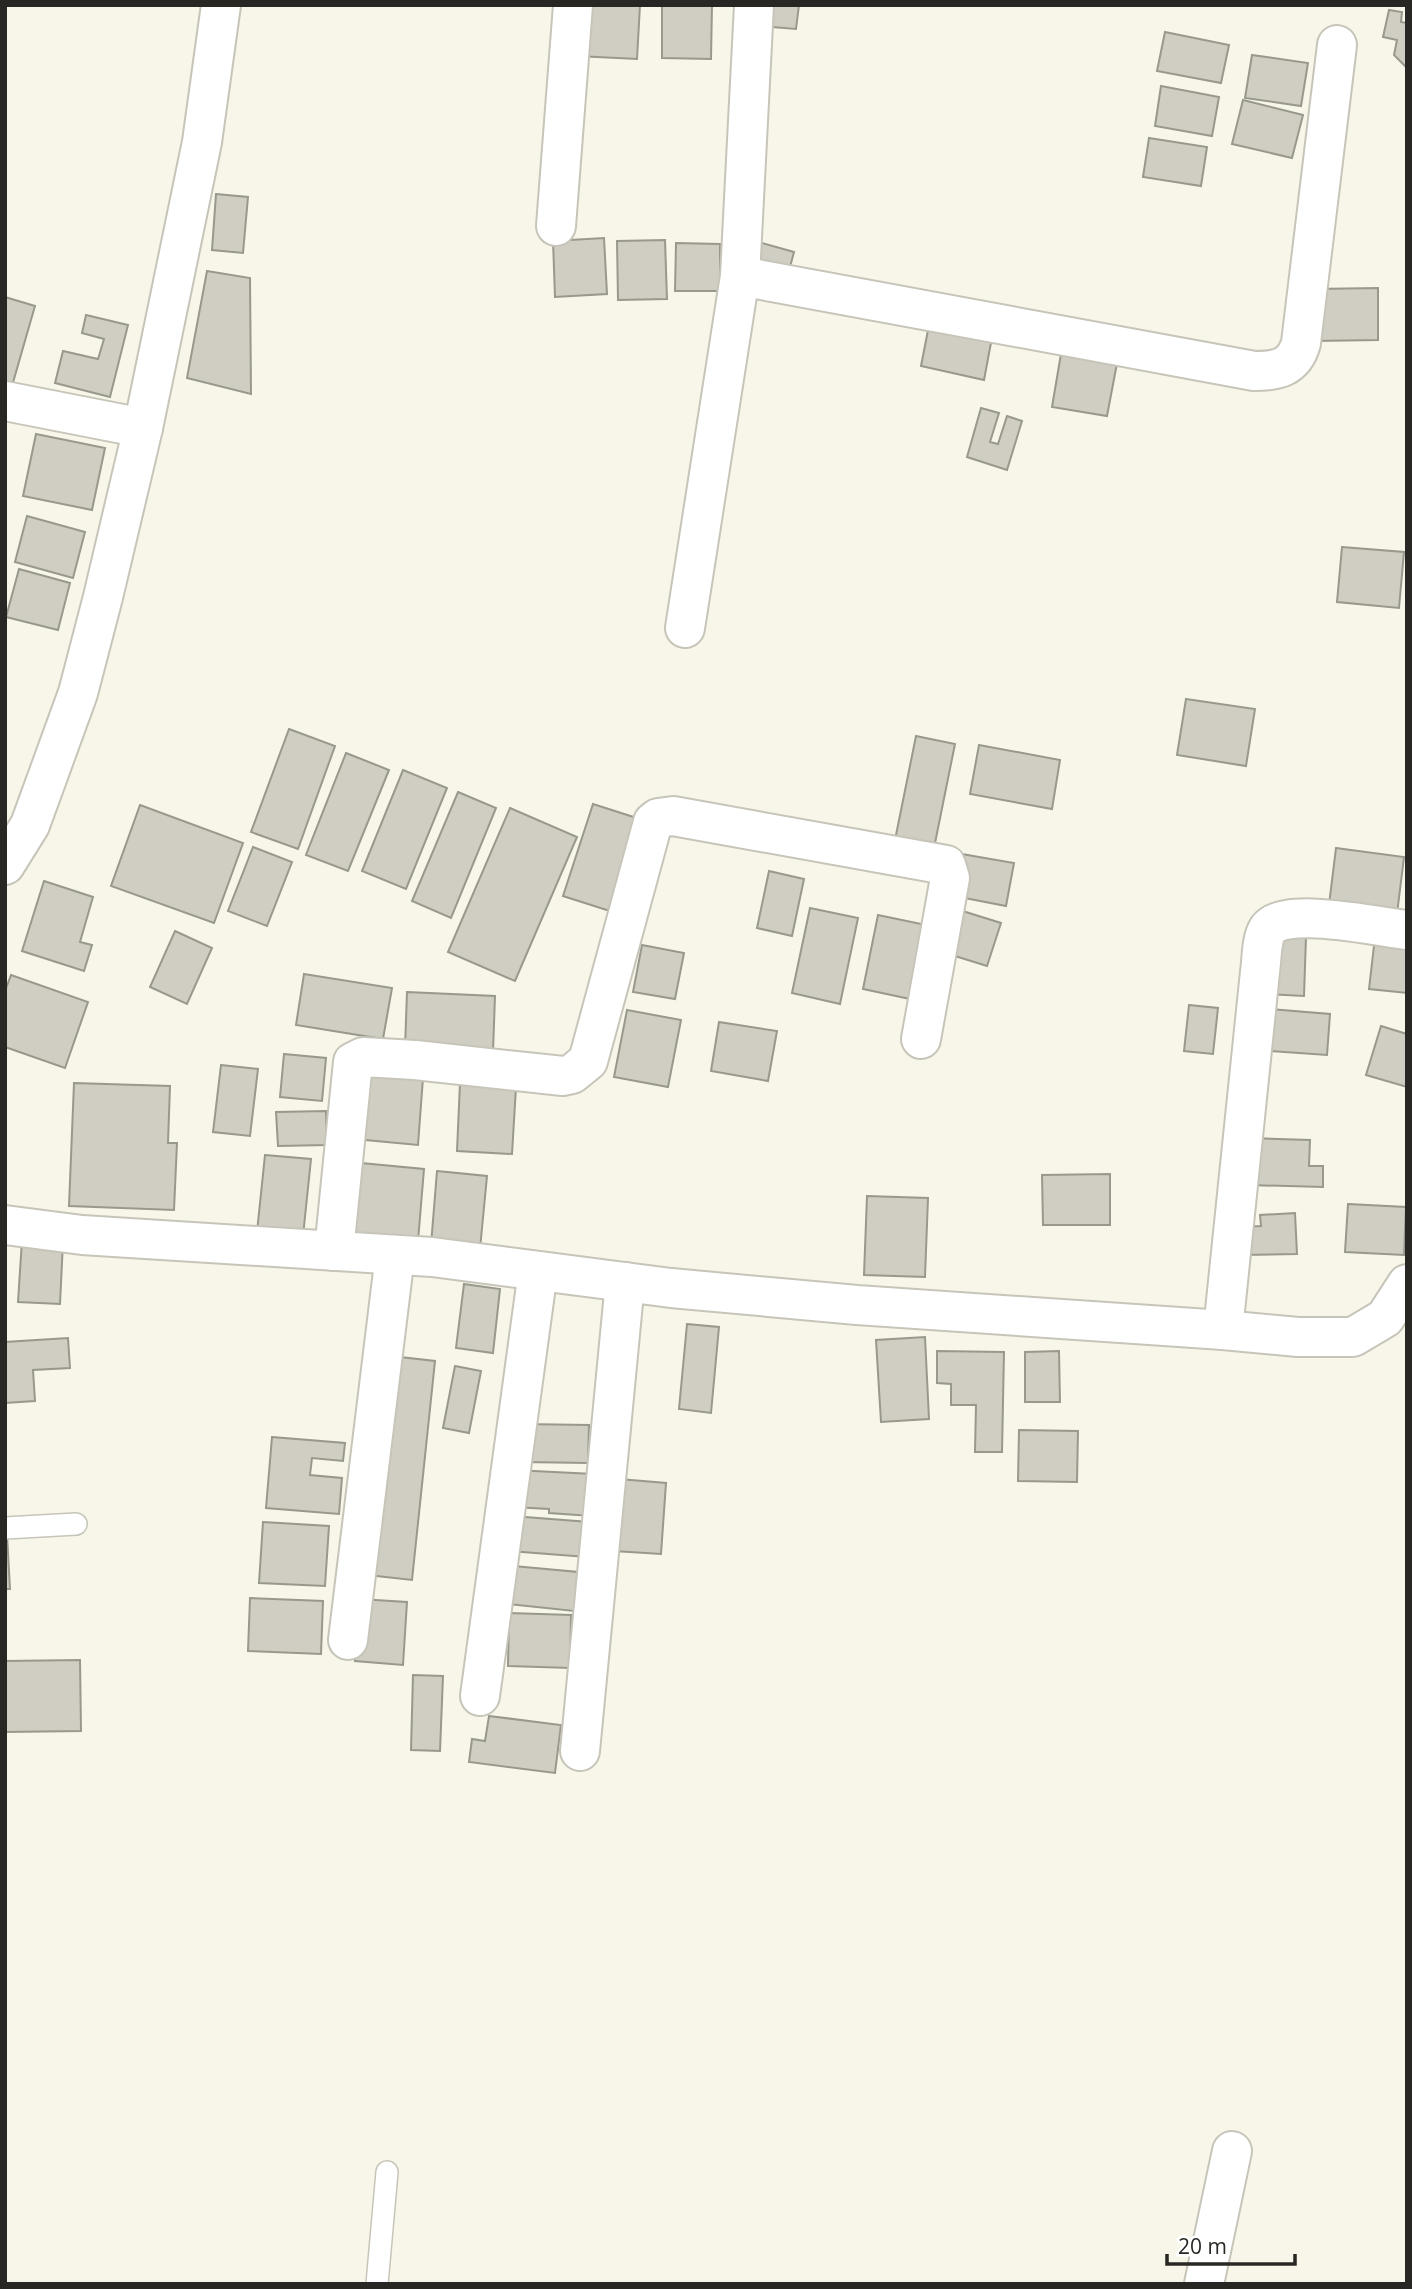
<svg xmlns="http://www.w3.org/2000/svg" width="1412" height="2289" font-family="'Open Sans',sans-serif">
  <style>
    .building { fill: #d0cec2; stroke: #99988d; stroke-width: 2 }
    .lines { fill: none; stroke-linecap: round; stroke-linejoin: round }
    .service-casing { stroke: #c7c5b9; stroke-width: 24 }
    .minor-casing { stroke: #c7c5b9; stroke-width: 42 }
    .tertiary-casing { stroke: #c7c5b9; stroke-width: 42 }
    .service { stroke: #fff; stroke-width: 21 }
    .minor { stroke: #fff; stroke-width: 38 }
    .tertiary { stroke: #fff; stroke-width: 38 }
  </style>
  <rect width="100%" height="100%" fill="#f7f6e9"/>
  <g class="building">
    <path d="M 580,5 L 640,5 L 637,59 L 577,56 Z"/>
    <path d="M 662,5 L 712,5 L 711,59 L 662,58 Z"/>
    <path d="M 761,5 L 799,5 L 796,29 L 759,26 Z"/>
    <path d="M 1389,10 L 1402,12 L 1401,22 L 1407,23 L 1407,68 L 1394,55 L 1397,40 L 1383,37 Z"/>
    <path d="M 1165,32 L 1229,45 L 1221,83 L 1157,71 Z"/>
    <path d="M 1252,55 L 1308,63 L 1301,106 L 1245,98 Z"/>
    <path d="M 1161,86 L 1219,97 L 1212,136 L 1155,126 Z"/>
    <path d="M 1243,100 L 1303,115 L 1292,158 L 1232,144 Z"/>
    <path d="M 1149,138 L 1207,147 L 1201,186 L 1143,177 Z"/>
    <path d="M 216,194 L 248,197 L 243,253 L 212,250 Z"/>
    <path d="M 604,238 L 607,294 L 555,297 L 553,241 Z"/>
    <path d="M 665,240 L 667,299 L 618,300 L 617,241 Z"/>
    <path d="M 755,241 L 794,252 L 786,282 L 746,272 Z"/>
    <path d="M 676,243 L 720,244 L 720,291 L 675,291 Z"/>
    <path d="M 207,271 L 250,278 L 251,394 L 187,378 Z"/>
    <path d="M 1378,288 L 1378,340 L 1315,341 L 1313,289 Z"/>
    <path d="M 5,297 L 35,306 L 12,386 L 5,384 Z"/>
    <path d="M 86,315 L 128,325 L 110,397 L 55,383 L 63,351 L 98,359 L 104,339 L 82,333 Z"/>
    <path d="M 930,320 L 993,332 L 984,380 L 921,366 Z"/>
    <path d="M 1062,348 L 1118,358 L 1107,416 L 1052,407 Z"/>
    <path d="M 981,408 L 999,413 L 990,442 L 998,444 L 1007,416 L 1022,421 L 1007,470 L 967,457 Z"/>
    <path d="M 36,434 L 105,448 L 92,510 L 23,496 Z"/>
    <path d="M 27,516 L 85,532 L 73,578 L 15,562 Z"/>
    <path d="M 1342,547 L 1404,552 L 1399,608 L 1337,602 Z"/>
    <path d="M 19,569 L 70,583 L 58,630 L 6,617 Z"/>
    <path d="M 1186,699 L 1255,709 L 1246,766 L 1177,755 Z"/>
    <path d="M 289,729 L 335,746 L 298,849 L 251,832 Z"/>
    <path d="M 916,736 L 955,744 L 934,848 L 895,840 Z"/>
    <path d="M 979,745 L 1060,760 L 1052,809 L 970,794 Z"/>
    <path d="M 346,753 L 389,770 L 348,871 L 306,855 Z"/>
    <path d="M 403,770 L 447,788 L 406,889 L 362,871 Z"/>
    <path d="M 458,792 L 496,808 L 451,918 L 412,901 Z"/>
    <path d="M 593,804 L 646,821 L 616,913 L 563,896 Z"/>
    <path d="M 140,805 L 243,843 L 214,923 L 111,886 Z"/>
    <path d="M 510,808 L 577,837 L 515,981 L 448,952 Z"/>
    <path d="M 253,847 L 292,862 L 267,926 L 228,911 Z"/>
    <path d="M 1336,848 L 1404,857 L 1396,922 L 1328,913 Z"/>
    <path d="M 956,853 L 1014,863 L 1006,906 L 949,895 Z"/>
    <path d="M 769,871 L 804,879 L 792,936 L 757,928 Z"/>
    <path d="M 44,881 L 93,897 L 80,942 L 92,945 L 84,971 L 22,951 Z"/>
    <path d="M 810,908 L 858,918 L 840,1004 L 792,993 Z"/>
    <path d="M 953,908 L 1001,923 L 987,966 L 939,951 Z"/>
    <path d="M 878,915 L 926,925 L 910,999 L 863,989 Z"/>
    <path d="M 175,931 L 212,948 L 187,1004 L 150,987 Z"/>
    <path d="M 1268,935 L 1306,937 L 1304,996 L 1265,994 Z"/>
    <path d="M 1375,937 L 1407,941 L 1407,993 L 1369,989 Z"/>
    <path d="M 642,945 L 684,953 L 675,999 L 633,992 Z"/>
    <path d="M 304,974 L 392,988 L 383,1039 L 296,1025 Z"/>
    <path d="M 11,975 L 88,1002 L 65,1068 L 5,1047 L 5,991 Z"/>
    <path d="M 407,992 L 495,996 L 493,1052 L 405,1048 Z"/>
    <path d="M 1189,1005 L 1218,1008 L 1213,1054 L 1184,1051 Z"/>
    <path d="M 1259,1008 L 1330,1014 L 1327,1055 L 1256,1050 Z"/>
    <path d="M 627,1010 L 681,1020 L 668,1087 L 614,1077 Z"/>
    <path d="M 719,1022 L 777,1031 L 768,1081 L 711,1071 Z"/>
    <path d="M 1381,1026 L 1407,1034 L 1407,1087 L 1366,1075 Z"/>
    <path d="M 284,1054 L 326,1058 L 322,1101 L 280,1097 Z"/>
    <path d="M 221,1065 L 258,1069 L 250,1136 L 213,1132 Z"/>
    <path d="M 361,1073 L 423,1078 L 418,1145 L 355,1139 Z"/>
    <path d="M 74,1083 L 170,1086 L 168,1143 L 177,1143 L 174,1210 L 69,1206 Z"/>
    <path d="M 460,1083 L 516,1087 L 512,1154 L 457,1151 Z"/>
    <path d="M 326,1111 L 327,1145 L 278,1146 L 276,1112 Z"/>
    <path d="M 1249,1138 L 1310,1140 L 1309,1166 L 1323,1166 L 1323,1187 L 1248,1185 Z"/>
    <path d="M 265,1155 L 311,1159 L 303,1236 L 257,1232 Z"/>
    <path d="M 361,1163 L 424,1169 L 418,1241 L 354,1234 Z"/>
    <path d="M 437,1171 L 487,1176 L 480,1249 L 431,1245 Z"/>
    <path d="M 1110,1174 L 1110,1225 L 1043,1225 L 1042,1175 Z"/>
    <path d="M 867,1196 L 928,1198 L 925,1277 L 864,1275 Z"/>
    <path d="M 1348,1204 L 1406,1207 L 1404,1255 L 1345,1252 Z"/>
    <path d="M 1295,1213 L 1297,1254 L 1243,1255 L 1241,1227 L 1261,1226 L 1260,1215 Z"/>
    <path d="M 22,1240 L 63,1242 L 60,1304 L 18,1302 Z"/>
    <path d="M 464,1284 L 500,1289 L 493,1353 L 456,1348 Z"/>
    <path d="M 687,1324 L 719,1327 L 711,1413 L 679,1409 Z"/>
    <path d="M 925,1337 L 929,1419 L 881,1422 L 876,1340 Z"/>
    <path d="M 68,1338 L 70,1368 L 33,1370 L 35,1401 L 5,1403 L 5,1342 Z"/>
    <path d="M 937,1351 L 1004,1352 L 1002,1452 L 975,1452 L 976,1405 L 951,1405 L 951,1384 L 937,1383 Z"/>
    <path d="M 1059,1351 L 1060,1402 L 1025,1402 L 1025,1352 Z"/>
    <path d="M 391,1356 L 435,1361 L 412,1580 L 368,1575 Z"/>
    <path d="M 455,1366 L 481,1371 L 469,1433 L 443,1428 Z"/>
    <path d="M 522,1424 L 589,1425 L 588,1463 L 522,1462 Z"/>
    <path d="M 1019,1430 L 1078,1431 L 1077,1482 L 1018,1481 Z"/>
    <path d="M 272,1437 L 345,1443 L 343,1461 L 312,1458 L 310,1475 L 342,1478 L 339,1514 L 266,1508 Z"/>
    <path d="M 514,1470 L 593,1474 L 591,1516 L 549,1513 L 549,1509 L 513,1507 Z"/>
    <path d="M 619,1479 L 666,1483 L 661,1554 L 614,1551 Z"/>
    <path d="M 512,1516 L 589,1522 L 586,1557 L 510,1551 Z"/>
    <path d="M 263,1522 L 329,1526 L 325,1586 L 259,1583 Z"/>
    <path d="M 5,1535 L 7,1535 L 10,1589 L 5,1589 Z"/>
    <path d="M 502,1565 L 578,1572 L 574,1611 L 499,1603 Z"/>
    <path d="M 250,1598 L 323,1601 L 321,1654 L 248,1651 Z"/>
    <path d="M 359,1599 L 407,1602 L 403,1665 L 355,1661 Z"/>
    <path d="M 509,1613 L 571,1615 L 570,1668 L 508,1666 Z"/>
    <path d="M 80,1660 L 81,1731 L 5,1732 L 5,1661 Z"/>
    <path d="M 413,1675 L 443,1676 L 440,1751 L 411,1750 Z"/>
    <path d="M 489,1716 L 561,1725 L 555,1773 L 469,1762 L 472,1739 L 485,1741 Z"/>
  </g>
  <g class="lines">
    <g class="service-casing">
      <g id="service">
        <path d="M 5,1528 L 76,1524"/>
        <path d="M 377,2284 L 387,2172"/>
      </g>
    </g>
    <g class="minor-casing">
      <g id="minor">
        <path d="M 556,226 L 573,5"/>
        <path d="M 740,276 L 1254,371 C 1277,371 1294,368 1301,343 L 1337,45"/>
        <path d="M 5,401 L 143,428"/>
        <path d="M 685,628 L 740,276 L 754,5"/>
        <path d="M 5,1225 L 82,1235 L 432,1257 L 671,1288 L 857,1305 L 1223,1330 L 1298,1337 L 1353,1337 L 1385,1318 L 1407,1284"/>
        <path d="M 334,1251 L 353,1062 L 363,1057 L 415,1060 L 563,1076 L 572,1074 L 588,1061 L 653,822 L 658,818 L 673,816 L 946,865 L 950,878 L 921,1039"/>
        <path d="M 1223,1330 L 1260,972 C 1262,959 1261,939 1268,929 C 1284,906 1380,927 1407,930"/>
        <path d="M 348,1640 L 395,1255"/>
        <path d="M 480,1696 L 538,1271"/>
        <path d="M 580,1751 L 625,1282"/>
        <path d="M 1204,2284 L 1232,2151"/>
      </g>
    </g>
    <g class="tertiary-casing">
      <path id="tertiary" d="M 5,865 L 30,825 L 78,693 L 103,597 L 143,428 L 202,142 L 221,5"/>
    </g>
    <use href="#service" class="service"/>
    <use href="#minor" class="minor"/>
    <use href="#tertiary" class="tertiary"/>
  </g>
  <rect width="1412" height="2289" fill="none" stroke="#282723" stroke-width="14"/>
  <path d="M1167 2254v10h128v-10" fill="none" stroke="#282723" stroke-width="3.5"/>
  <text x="1178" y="2254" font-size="21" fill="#282723" stroke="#ffffff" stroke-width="5" paint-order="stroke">20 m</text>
</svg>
